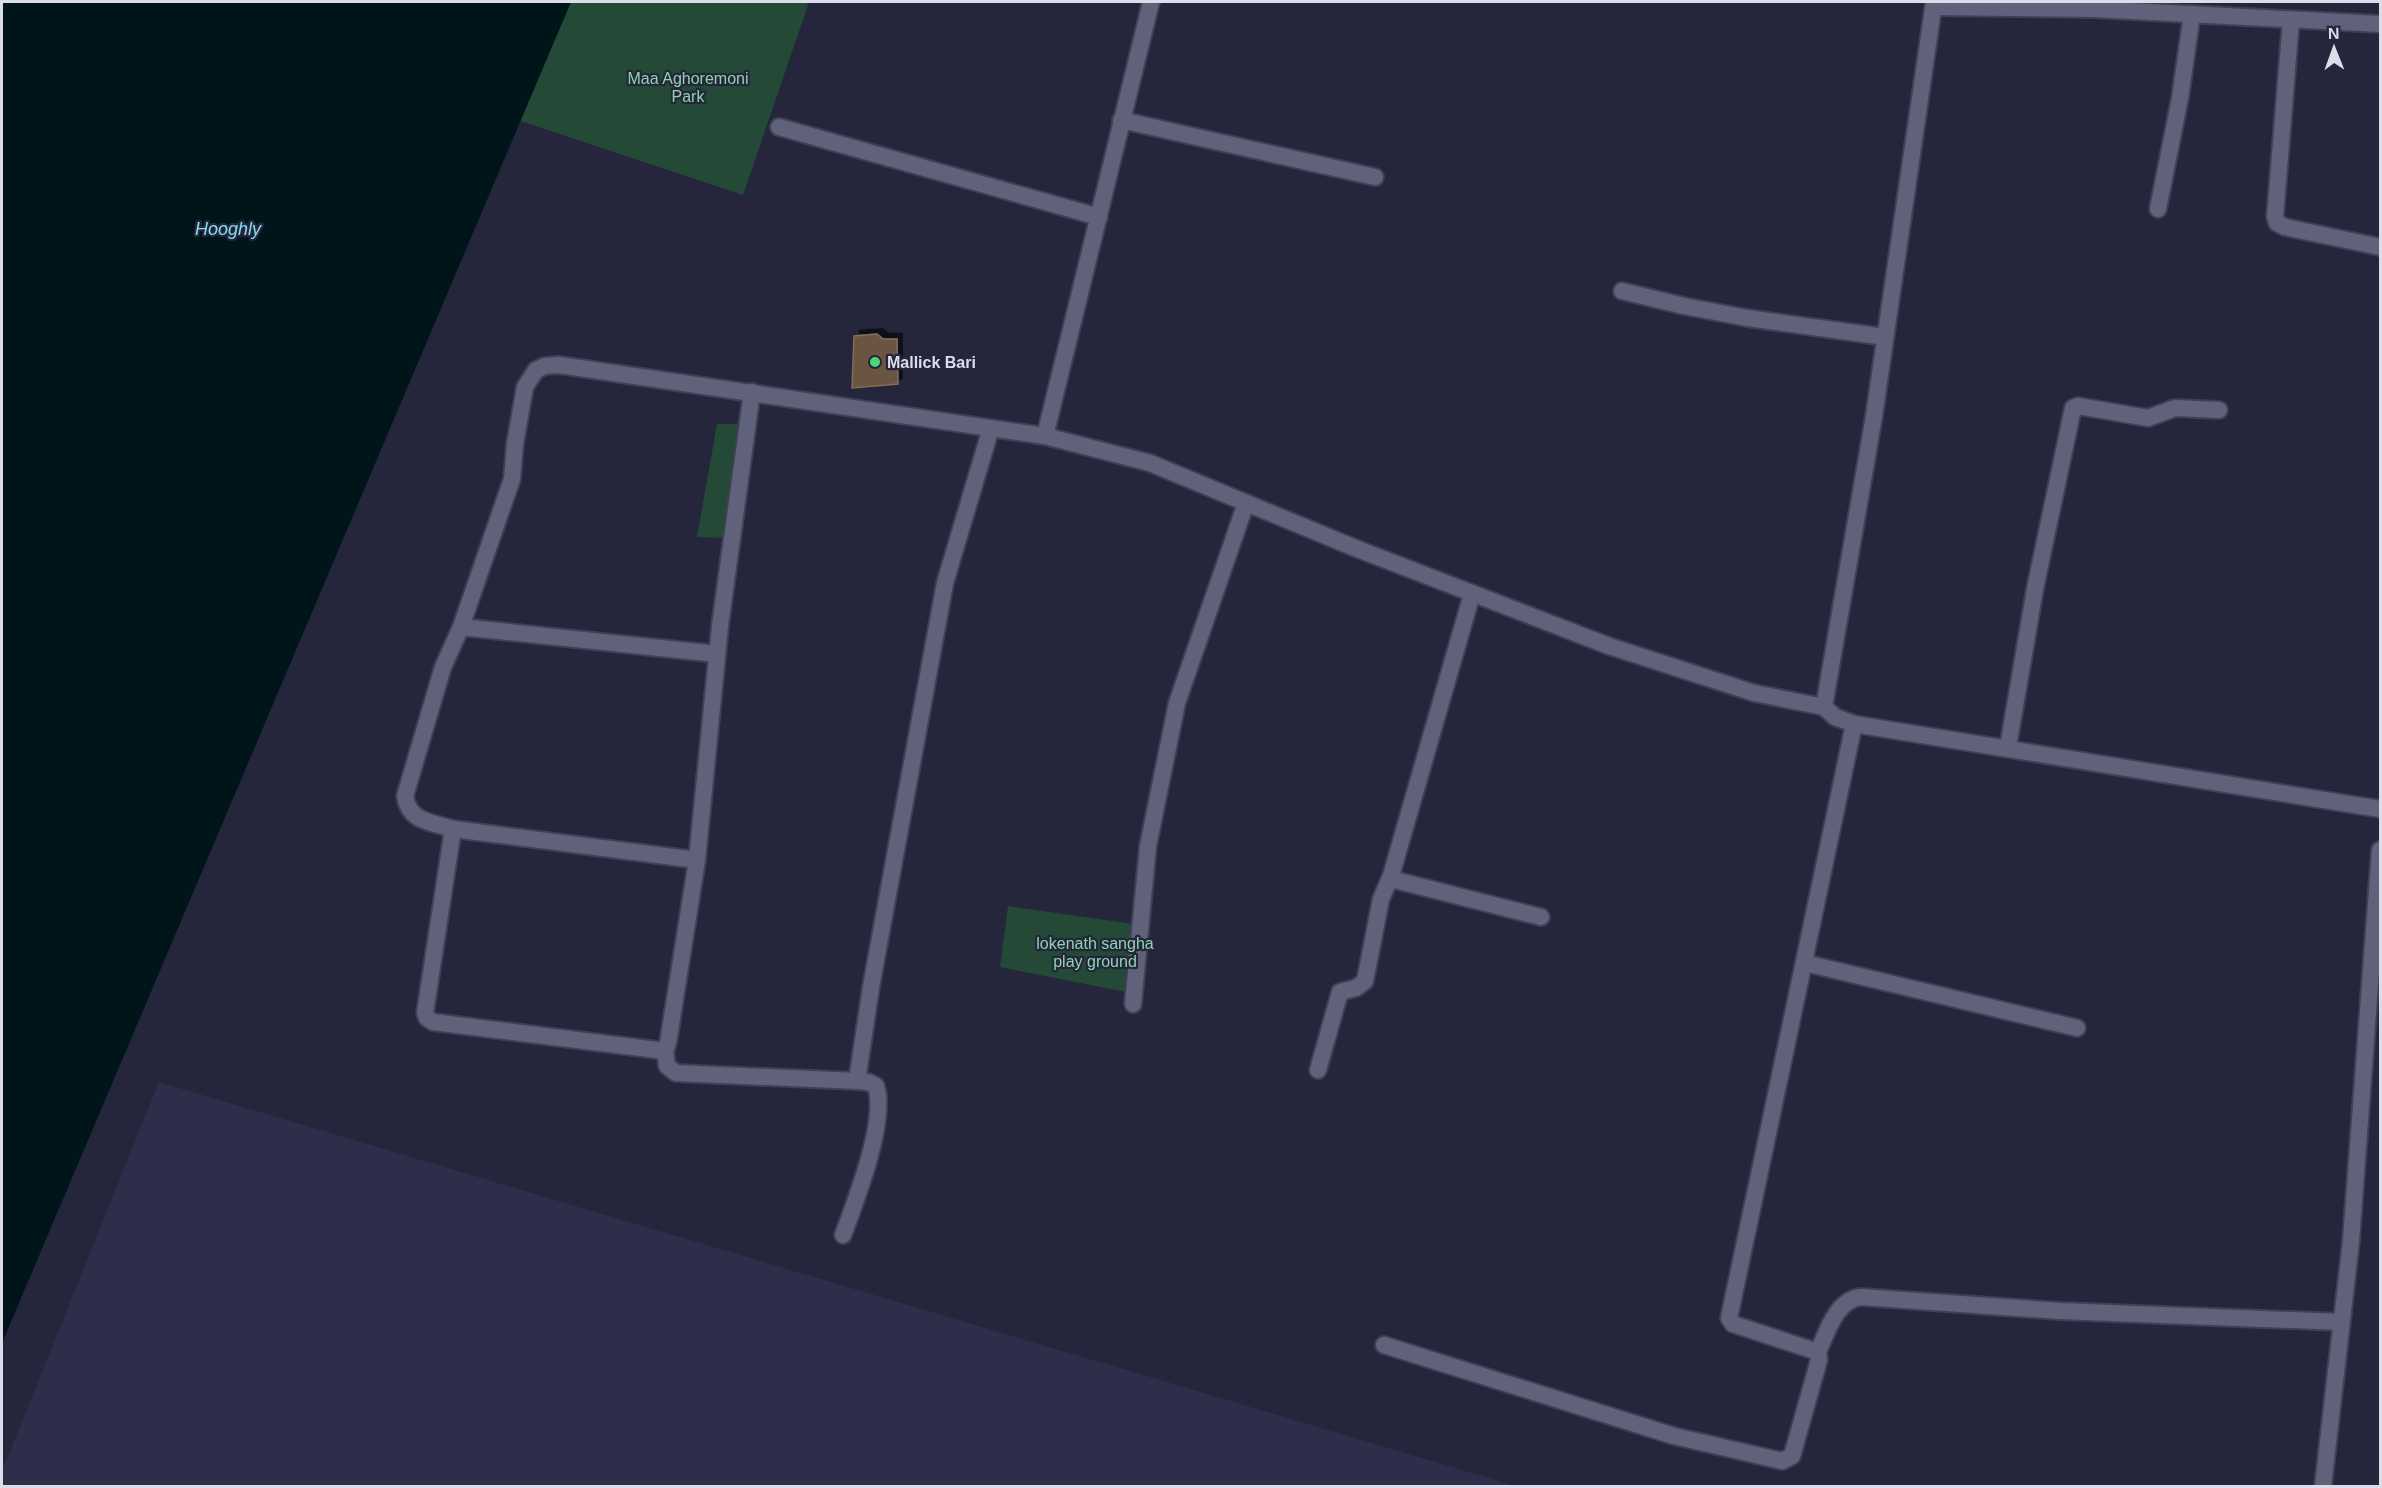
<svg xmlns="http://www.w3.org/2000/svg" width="2382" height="1488" font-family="Helvetica,sans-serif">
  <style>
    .built { fill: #2c2e4a }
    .green { fill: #244a37 }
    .water { fill: #001519 }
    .building { fill: #6a5543; stroke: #836d5a; stroke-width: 1.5; filter: url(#shadow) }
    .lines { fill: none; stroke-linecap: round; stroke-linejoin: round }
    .minor-casing { stroke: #3f4052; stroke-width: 20 }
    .tertiary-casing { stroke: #3f4052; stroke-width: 20 }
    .minor { stroke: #60627b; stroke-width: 16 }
    .tertiary { stroke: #60627b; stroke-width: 16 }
    .poi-dot { fill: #4cd676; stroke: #25263c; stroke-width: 2 }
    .labels { text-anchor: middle; stroke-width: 4.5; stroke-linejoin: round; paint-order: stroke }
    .park-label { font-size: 16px; fill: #8ed5ae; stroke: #25263c }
    .poi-label { font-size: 16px; font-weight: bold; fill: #dbddeb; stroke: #25263c; text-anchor: start }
    .water-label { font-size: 18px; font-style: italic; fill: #83deee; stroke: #25263c }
  </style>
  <defs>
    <filter id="shadow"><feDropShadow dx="5.5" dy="-5.5" stdDeviation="0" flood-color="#0009"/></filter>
  </defs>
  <rect width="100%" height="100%" fill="#25263c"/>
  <path class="built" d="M 159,1082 L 1516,1486 L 2,1486 L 2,1471 Z"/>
  <g class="green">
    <path d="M 410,2 L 809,2 L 743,195 L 476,106 Z"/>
    <path d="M 717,424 L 745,424 L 729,538 L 697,537 Z"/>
    <path d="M 1008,906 L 1133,924 L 1126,992 L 1000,967 Z"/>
  </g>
  <path class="water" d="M 2,2 L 571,2 L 2,1343 Z"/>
  <path class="building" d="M 877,334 L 883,339 L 897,339 L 898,384 L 852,388 L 854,336 Z"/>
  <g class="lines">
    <g class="minor-casing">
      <g id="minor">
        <path d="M 1934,7 L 2093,9 L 2380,24"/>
        <path d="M 2291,20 L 2275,217 L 2277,223 L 2285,227 L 2380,247"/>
        <path d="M 1121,120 L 1375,177"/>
        <path d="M 779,127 L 1099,217"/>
        <path d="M 2158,209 L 2180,98 L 2192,14"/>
        <path d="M 1622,291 L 1684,306 L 1747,318 L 1885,337"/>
        <path d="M 1045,436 L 1151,2"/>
        <path d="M 1472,594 L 1391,876 L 1395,880 L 1541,917"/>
        <path d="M 461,627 L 717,654"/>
        <path d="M 2008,747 L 2035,589 L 2073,408 L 2078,406 L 2148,418 L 2175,408 L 2219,410"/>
        <path d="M 453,829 L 425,1013 L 427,1018 L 433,1022 L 665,1051 L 668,1043 L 697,860 L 720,626 L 752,392"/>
        <path d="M 697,860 L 453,829 C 431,822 409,822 405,796 L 443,667 L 461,627 L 512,479 L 515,444 L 525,387 L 536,370 L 545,366 L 559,365 L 1045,436 L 1150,463 L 1355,548 L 1609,646 L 1754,693 L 1824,707"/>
        <path d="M 1805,963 L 2077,1028"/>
        <path d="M 1133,1004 L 1148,846 L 1177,703 L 1246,503"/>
        <path d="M 665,1051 L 667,1066 L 676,1073 L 857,1081 L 868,1082 L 876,1086 C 887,1121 856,1200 843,1235"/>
        <path d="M 1318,1070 L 1340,992 L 1356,988 L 1365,981 L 1381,899 L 1391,876"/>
        <path d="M 857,1081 L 871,987 L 945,583 L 991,428"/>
        <path d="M 1384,1345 L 1674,1436 L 1782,1461 L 1792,1456 L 1819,1360 L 1818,1352 L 1733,1324 L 1729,1318 L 1854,724"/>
        <path d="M 1818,1352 C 1827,1332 1836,1300 1861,1297 L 2061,1311 L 2341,1322"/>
        <path d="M 2323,1486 L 2351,1241 L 2380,850"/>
      </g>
    </g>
    <g class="tertiary-casing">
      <path id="tertiary" d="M 1934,2 L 1874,416 L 1824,707 L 1835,717 L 1854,724 L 2380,809"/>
    </g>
    <use href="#minor" class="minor"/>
    <use href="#tertiary" class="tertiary"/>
  </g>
  <circle class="poi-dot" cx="875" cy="362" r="6"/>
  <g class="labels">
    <g class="park-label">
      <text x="688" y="84">Maa Aghoremoni<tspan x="688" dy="18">Park</tspan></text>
      <text x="1095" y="949">lokenath sangha<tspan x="1095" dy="18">play ground</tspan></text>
    </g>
    <g class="poi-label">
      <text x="887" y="368">Mallick Bari</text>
    </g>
    <g class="water-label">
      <text x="228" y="235">Hooghly</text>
    </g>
  </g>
  <rect width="2382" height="1488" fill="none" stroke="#dbddeb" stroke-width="6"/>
  <g transform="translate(2334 48) rotate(359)" stroke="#25263c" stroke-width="4.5" paint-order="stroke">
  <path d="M0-4.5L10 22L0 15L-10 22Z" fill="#dbddeb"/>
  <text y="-9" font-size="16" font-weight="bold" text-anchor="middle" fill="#dbddeb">N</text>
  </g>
</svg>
